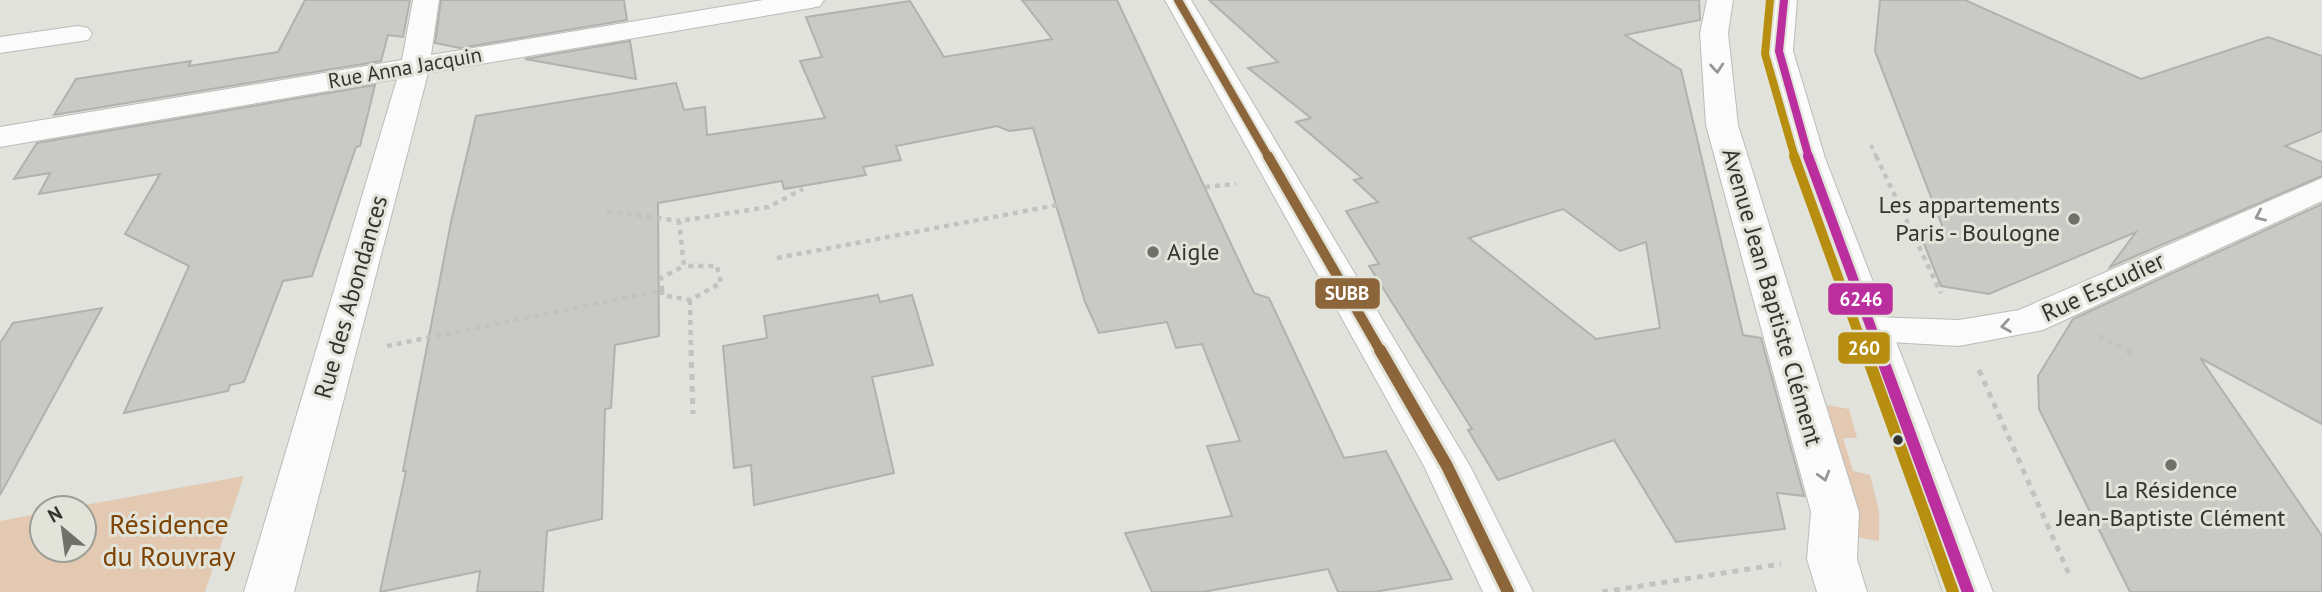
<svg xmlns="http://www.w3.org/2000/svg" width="2322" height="592" font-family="'PT Sans',sans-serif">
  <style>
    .green { fill: #e3c9b2 }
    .building { fill: #c9c9c5; stroke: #b0b2ad; stroke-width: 2; fill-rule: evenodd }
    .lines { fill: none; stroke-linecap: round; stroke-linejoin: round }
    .minor-casing { stroke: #bbbcb8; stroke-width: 2 }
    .secondary-casing { stroke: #bbbcb8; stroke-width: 2 }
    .path-far2 { stroke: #c2c3c1; stroke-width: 3.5; stroke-dasharray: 4.5 4.5; stroke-linecap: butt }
    .path-far1 { stroke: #c2c3c1; stroke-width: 4.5; stroke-dasharray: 5 5; stroke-linecap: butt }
    .path { stroke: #c2c3c1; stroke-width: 5; stroke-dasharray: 6 6; stroke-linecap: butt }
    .minor { fill: #fafbfa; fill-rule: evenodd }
    .secondary { fill: #fafbfa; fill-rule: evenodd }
    .bus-1-far2-casing { stroke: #e2e4da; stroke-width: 12 }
    .bus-1-far1-casing { stroke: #e2e4da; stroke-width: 15 }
    .bus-1-casing { stroke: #e2e4da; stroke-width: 18 }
    .bus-2-far2-casing { stroke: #e2e4da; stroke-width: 12 }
    .bus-2-far1-casing { stroke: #e2e4da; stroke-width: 15 }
    .bus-2-casing { stroke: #e2e4da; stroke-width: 18 }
    .bus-3-far2-casing { stroke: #e2e4da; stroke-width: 12 }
    .bus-3-far1-casing { stroke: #e2e4da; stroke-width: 15 }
    .bus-3-casing { stroke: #e2e4da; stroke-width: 18 }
    .bus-1-far2 { stroke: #bb2e9e; stroke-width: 8 }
    .bus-1-far1 { stroke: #bb2e9e; stroke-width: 10 }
    .bus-1 { stroke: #bb2e9e; stroke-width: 12 }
    .bus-2-far2 { stroke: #b88e11; stroke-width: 8 }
    .bus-2-far1 { stroke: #b88e11; stroke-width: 10 }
    .bus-2 { stroke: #b88e11; stroke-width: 12 }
    .bus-3-far2 { stroke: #8d653a; stroke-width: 8 }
    .bus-3-far1 { stroke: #8d653a; stroke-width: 10 }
    .bus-3 { stroke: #8d653a; stroke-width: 12 }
    .oneway { stroke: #979895 }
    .poi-dot { fill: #71716c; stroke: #e2e4da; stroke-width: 2.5 }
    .bus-dot { fill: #343430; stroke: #e2e4da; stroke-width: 2.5 }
    .labels { text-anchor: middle; stroke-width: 6; stroke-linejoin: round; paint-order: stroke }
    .far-street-label { font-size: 21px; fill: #343430; stroke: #e2e4da }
    .poi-label { font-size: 24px; fill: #343430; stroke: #e2e4da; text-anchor: end }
    .street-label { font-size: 24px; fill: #343430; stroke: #e2e4da }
    .near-park-label { font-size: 28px; fill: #7d4305; stroke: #e2e4da }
    .line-badge { stroke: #e2e4da; stroke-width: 2.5 }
    .badge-label { font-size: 19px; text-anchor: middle; font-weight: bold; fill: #fff }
  </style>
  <rect width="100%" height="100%" fill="#e1e2dc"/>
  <g class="green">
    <path d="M 1827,405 L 1849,409 L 1857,438 L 1843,438 L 1853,471 L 1870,475 L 1879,510 L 1879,541 L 1849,536 L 1835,438 Z"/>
    <path d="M 244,476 L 205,592 L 0,592 L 0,521 L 42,513 L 42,550 L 84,550 L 84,508 L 69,508 Z"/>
  </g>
  <g class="building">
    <path d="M 305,0 L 410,0 L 403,37 L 388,35 L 381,61 L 54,115 L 76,79 L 191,61 L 189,66 L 278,52 Z"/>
    <path d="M 441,0 L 624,0 L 627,20 L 460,48 L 435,43 Z"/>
    <path d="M 1022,0 L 1117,0 L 1254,293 L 1269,298 L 1344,458 L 1386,451 L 1452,579 L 1374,592 L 1338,592 L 1328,569 L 1203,592 L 1152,592 L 1125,533 L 1232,516 L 1207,446 L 1240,441 L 1202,344 L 1176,348 L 1167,322 L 1099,333 L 1085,302 L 1033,128 L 1009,131 L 997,126 L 896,146 L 901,160 L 863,167 L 866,175 L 784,189 L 782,181 L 658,203 L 659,336 L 615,345 L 611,408 L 605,409 L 602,519 L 547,531 L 543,592 L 477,592 L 480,571 L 380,592 L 406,471 L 403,471 L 451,222 L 476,116 L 676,83 L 684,110 L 705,107 L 707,135 L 825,118 L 800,61 L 822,57 L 806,17 L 910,1 L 944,57 L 1052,39 Z"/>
    <path d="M 1209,0 L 1699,0 L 1700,20 L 1625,35 L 1681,70 L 1743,335 L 1761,338 L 1804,496 L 1777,493 L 1785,529 L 1676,542 L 1614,440 L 1498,480 L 1468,430 L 1472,429 L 1369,266 L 1379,264 L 1346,211 L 1378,202 L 1354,180 L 1362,178 L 1296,122 L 1311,118 L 1248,68 L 1278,62 ZM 1563,209 L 1620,251 L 1646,242 L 1660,328 L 1596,339 L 1469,238 Z"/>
    <path d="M 1880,0 L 1965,0 L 2141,79 L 2268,37 L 2322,56 L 2322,131 L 2285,146 L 2322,162 L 2322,176 L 2110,267 L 2136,232 L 1989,294 L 1941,286 L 1918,229 L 1944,231 L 1875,51 Z"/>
    <path d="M 630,41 L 636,79 L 525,59 Z"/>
    <path d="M 375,85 L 360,146 L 356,147 L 312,276 L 283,281 L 244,382 L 230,385 L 228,391 L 124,413 L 189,266 L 125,234 L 160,174 L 39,194 L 50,173 L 14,179 L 37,143 Z"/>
    <path d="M 2322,204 L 2322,424 L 2200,358 L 2322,536 L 2322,592 L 2130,592 L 2039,409 L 2038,376 L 2073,319 Z"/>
    <path d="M 878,295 L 880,302 L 912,295 L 933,365 L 872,377 L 894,473 L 754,505 L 751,465 L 734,468 L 723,346 L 767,338 L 764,316 Z"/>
    <path d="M 102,308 L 0,495 L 0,343 L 13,323 Z"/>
  </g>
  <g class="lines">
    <g class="minor-casing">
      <g id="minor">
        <path d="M 413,0 L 439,0 L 431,55 L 763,0 L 824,0 L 820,6 L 811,8 L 428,73 L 294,592 L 244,592 L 397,79 L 0,147 L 0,127 L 402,60 Z"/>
        <path d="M 1165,0 L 1191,0 L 1470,466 L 1533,592 L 1483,592 L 1424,466 Z"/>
        <path d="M 1707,0 L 1733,0 L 1728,33 L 1738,125 L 1859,512 L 1857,559 L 1867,592 L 1817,592 L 1807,559 L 1811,512 L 1706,125 L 1700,33 Z"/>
        <path d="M 78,26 L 88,28 L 92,34 L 88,40 L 0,53 L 0,37 Z"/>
        <path d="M 2322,178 L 2322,201 L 2043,330 L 1959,346 L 1872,341 L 1858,338 L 1852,329 L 1858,320 L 1872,317 L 1959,320 L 2019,310 Z"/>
      </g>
    </g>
    <g class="secondary-casing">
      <path id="secondary" d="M 1771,0 L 1797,0 L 1793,51 L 1825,158 L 1993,592 L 1943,592 L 1793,158 L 1765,51 Z"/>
    </g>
    <path class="path-far2" d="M 1871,145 L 1877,158"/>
    <g class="path-far1">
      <path d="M 1876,156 L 1941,293"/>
      <path d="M 1205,187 L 1236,184"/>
      <path d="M 607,211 L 679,221"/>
      <path d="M 777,258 L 1057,205"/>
      <path d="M 662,290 L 662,295 L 690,300 L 721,283 L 717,266 L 684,266"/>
      <path d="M 690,300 L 691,352"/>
      <path d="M 2099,336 L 2129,352"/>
      <path d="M 387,346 L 662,290 L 661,278 L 684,266 L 679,221 L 768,207 L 803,189"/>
    </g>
    <g class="path">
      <path d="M 691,350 L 693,414"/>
      <path d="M 2126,350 L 2131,353"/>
      <path d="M 1979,370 L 2069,574"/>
      <path d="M 1602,592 L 1781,564"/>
    </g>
    <use href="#minor" class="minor"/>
    <use href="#secondary" class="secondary"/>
    <g class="bus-1-far2-casing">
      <path id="bus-1-far2" d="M 1784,0 L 1779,51 L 1809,158"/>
    </g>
    <g class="bus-1-far1-casing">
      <path id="bus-1-far1" d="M 1808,156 L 1880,352"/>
    </g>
    <g class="bus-1-casing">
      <path id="bus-1" d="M 1879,350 L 1968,592"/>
    </g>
    <g class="bus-2-far2-casing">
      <path id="bus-2-far2" d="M 1770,0 L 1765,54 L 1795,158"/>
    </g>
    <g class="bus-2-far1-casing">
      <path id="bus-2-far1" d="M 1794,156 L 1865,352"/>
    </g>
    <g class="bus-2-casing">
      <path id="bus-2" d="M 1865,350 L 1953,592"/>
    </g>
    <g class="bus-3-far2-casing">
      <path id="bus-3-far2" d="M 1178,0 L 1269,158"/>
    </g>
    <g class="bus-3-far1-casing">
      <path id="bus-3-far1" d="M 1268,156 L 1381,352"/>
    </g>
    <g class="bus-3-casing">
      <path id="bus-3" d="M 1380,350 L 1447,466 L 1508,592"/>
    </g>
    <use href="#bus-1-far2" class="bus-1-far2"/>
    <use href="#bus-1-far1" class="bus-1-far1"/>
    <use href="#bus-1" class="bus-1"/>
    <use href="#bus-2-far2" class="bus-2-far2"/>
    <use href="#bus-2-far1" class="bus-2-far1"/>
    <use href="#bus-2" class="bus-2"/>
    <use href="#bus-3-far2" class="bus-3-far2"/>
    <use href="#bus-3-far1" class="bus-3-far1"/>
    <use href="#bus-3" class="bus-3"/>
  </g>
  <defs><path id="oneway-chevron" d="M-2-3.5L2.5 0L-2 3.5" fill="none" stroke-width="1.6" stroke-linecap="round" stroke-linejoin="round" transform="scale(1.75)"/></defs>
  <g class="oneway">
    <use href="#oneway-chevron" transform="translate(1717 68) rotate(85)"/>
    <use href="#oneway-chevron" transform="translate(2260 216) rotate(156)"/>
    <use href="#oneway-chevron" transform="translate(2006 326) rotate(171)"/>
    <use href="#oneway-chevron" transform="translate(1824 476) rotate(74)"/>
  </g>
  <g class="poi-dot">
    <circle cx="2074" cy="219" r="7"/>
    <circle cx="1153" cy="252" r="7"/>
    <circle cx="2171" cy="465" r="7"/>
  </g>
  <circle class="bus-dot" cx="1898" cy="440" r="6"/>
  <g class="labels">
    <g class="far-street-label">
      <text transform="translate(405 68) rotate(-10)" y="7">Rue Anna Jacquin</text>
    </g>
    <g class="poi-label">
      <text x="2060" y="213">Les appartements<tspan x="2060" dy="28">Paris - Boulogne</tspan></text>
      <text x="1167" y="260" text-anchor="start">Aigle</text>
      <text x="2171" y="498" text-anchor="middle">La Résidence<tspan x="2171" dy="28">Jean-Baptiste Clément</tspan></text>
    </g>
    <g class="street-label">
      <text transform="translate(2103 287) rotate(-25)" y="8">Rue Escudier</text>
      <text transform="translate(351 297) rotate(-74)" y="8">Rue des Abondances</text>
      <text transform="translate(1772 297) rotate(74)" y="8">Avenue Jean Baptiste Clément</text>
    </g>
    <g class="near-park-label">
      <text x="169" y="534">Résidence<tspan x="169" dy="32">du Rouvray</tspan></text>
    </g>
  </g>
  <g class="line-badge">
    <rect x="1314" y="277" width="67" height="33" rx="7" fill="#8d653a"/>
    <rect x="1827" y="282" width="67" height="34" rx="7" fill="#bb2e9e"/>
    <rect x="1837" y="331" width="54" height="34" rx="7" fill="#b88e11"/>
  </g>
  <g class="badge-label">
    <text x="1347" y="300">SUBB</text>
    <text x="1861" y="306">6246</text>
    <text x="1864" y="355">260</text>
  </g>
  <g transform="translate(63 529) rotate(331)"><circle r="33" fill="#e2e4da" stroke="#9c9e96" stroke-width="2"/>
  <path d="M0-5L12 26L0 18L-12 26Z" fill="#71716c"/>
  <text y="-10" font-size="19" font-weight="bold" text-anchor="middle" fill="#343430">N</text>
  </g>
</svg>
